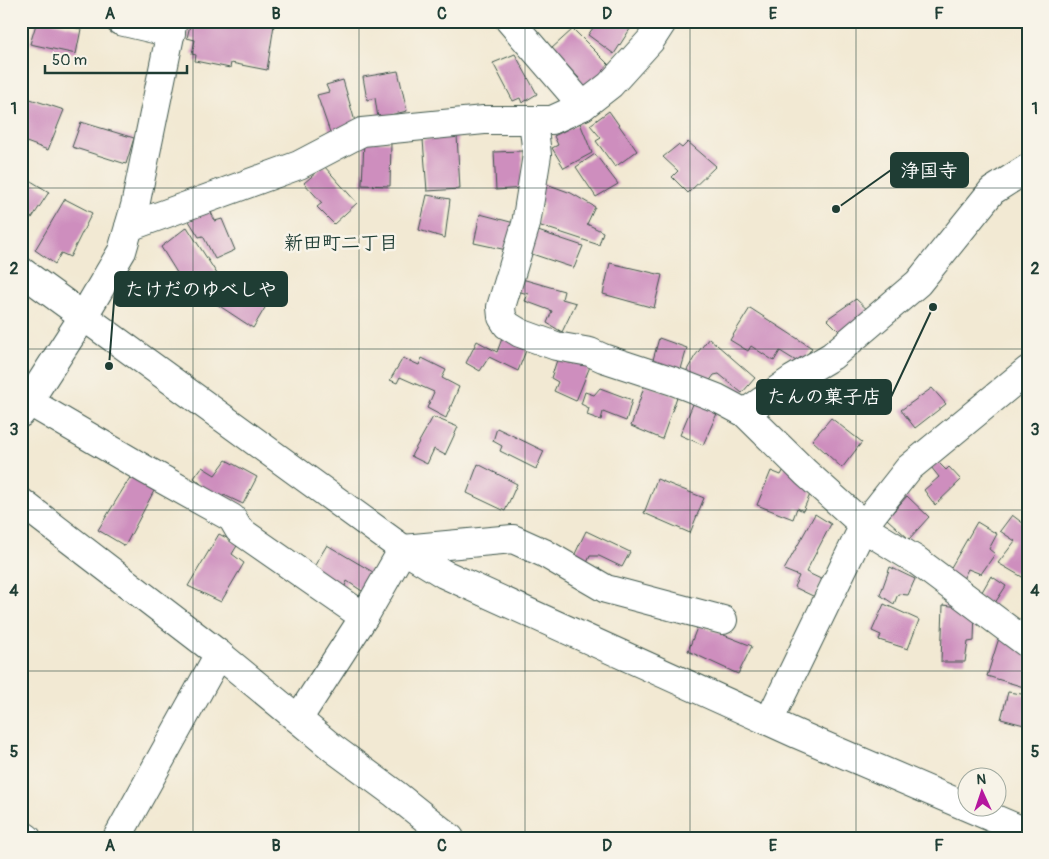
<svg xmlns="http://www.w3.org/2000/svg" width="1049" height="859" font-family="Pangolin,'Klee One',sans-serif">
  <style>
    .building { fill: #ce8ebe }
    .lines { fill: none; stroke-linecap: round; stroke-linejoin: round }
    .minor-casing { stroke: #3f574c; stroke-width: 30 }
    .minor { stroke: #fff; stroke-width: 28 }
    .grid { fill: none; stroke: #1f3d34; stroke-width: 1; stroke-opacity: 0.55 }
    .labels { text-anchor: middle; stroke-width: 5; stroke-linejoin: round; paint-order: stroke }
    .neighbourhood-label { font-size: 19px; font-weight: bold; fill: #1f3d34; stroke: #f7f3e8 }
    .leader { fill: none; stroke: #1f3d34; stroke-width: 2 }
    .callout-dot { fill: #1f3d34; stroke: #f7f3e8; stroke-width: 2 }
    .callout { fill: #1f3d34; stroke: #1f3d34; stroke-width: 2 }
    .callout-label { font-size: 19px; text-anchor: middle; font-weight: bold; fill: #fff }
    .neatline { fill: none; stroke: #1f3d34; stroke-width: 2 }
    .grid-label { font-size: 16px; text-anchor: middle; font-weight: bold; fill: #1f3d34 }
  </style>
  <rect width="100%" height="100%" fill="#f7f3e8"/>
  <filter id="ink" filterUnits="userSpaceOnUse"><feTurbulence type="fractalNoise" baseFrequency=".02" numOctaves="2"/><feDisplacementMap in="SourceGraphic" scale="10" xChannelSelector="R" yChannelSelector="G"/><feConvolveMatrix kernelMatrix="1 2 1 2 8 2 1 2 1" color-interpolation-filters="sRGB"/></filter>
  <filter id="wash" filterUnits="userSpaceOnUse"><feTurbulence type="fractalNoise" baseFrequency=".0096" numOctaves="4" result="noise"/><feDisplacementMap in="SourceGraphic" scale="20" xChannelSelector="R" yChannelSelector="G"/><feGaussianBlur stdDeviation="1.12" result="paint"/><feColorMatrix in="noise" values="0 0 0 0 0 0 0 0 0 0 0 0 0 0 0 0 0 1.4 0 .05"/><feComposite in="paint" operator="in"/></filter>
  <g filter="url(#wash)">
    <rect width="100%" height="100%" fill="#f2e9d3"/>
    <g id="blocks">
      <g class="building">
        <path d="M 37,21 L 49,21 L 81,29 L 76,54 L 30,44 Z"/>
        <path d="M 191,21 L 250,21 L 274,25 L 267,70 L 231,63 L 230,68 L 195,61 L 196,55 L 192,54 L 195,40 L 187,38 Z"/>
        <path d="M 587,21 L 627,21 L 632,26 L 614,54 L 588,35 L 593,28 Z"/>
        <path d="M 573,29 L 611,67 L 588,91 L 578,87 L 580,79 L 551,49 Z"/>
        <path d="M 515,54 L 537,94 L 522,103 L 520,98 L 513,101 L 493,63 Z"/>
        <path d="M 398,71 L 407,111 L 378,118 L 375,98 L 367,100 L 363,77 Z"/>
        <path d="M 343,80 L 356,125 L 331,135 L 317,95 L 329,92 L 326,85 Z"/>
        <path d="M 21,96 L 64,110 L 48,150 L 21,140 Z"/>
        <path d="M 609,111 L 637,151 L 615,167 L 596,141 L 601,138 L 590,125 Z"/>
        <path d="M 81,122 L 134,138 L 126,164 L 72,147 Z"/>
        <path d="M 580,123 L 592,153 L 564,168 L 552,148 L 558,145 L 554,136 Z"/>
        <path d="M 457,135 L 460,189 L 427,191 L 423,140 Z"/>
        <path d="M 364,141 L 391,142 L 390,186 L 362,185 Z"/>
        <path d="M 688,142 L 716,166 L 688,193 L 672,177 L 678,171 L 663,157 L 678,145 L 682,148 Z"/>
        <path d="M 522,151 L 523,188 L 496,190 L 494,152 Z"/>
        <path d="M 595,154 L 618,184 L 596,197 L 576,167 Z"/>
        <path d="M 324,166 L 357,203 L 334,224 L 317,207 L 322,203 L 304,183 Z"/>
        <path d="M 21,175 L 49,192 L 32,218 L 21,212 Z"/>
        <path d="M 541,182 L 571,193 L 595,207 L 587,224 L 603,232 L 599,245 L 538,225 L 544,204 L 536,201 Z"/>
        <path d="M 427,195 L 450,199 L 445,238 L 419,230 Z"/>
        <path d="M 65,199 L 92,213 L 70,257 L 61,253 L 55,264 L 35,250 Z"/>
        <path d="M 210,210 L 215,221 L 222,219 L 235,250 L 215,259 L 203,236 L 199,237 L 189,221 Z"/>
        <path d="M 480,214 L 522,225 L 516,252 L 474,243 Z"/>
        <path d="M 187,227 L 219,277 L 192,297 L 161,247 Z"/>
        <path d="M 535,230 L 583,246 L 574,268 L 526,252 Z"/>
        <path d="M 610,263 L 662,275 L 654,308 L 603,294 Z"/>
        <path d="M 225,277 L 245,288 L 242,292 L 266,306 L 253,328 L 212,301 Z"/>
        <path d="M 522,279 L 564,291 L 562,299 L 576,303 L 562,332 L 547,323 L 552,311 L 525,301 L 528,294 L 517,291 Z"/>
        <path d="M 856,299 L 871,313 L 843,335 L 827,319 Z"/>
        <path d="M 750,308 L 812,348 L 801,364 L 780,351 L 774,361 L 751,346 L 748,351 L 730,340 Z"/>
        <path d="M 503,336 L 527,348 L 518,371 L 489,357 L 480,371 L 466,363 L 477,341 L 497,352 Z"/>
        <path d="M 659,338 L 687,348 L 679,376 L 651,367 Z"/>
        <path d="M 709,338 L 755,378 L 742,393 L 719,374 L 714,375 L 706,386 L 683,377 L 695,356 Z"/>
        <path d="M 403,358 L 419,365 L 422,358 L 446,370 L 442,378 L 459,387 L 446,418 L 427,408 L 434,392 L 400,377 L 397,383 L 390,380 Z"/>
        <path d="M 576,359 L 591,364 L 576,401 L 554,391 L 558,382 L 551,378 L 557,360 L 574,364 Z"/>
        <path d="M 645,384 L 677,397 L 662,439 L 631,426 Z"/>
        <path d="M 600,388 L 632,400 L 626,421 L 603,412 L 601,420 L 587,415 L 589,408 L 581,404 L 585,392 L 594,395 Z"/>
        <path d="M 932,388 L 946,404 L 915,428 L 901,410 Z"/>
        <path d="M 696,397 L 719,409 L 703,445 L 680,435 Z"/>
        <path d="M 433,417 L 458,427 L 445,455 L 434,449 L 427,464 L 411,456 Z"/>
        <path d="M 831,418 L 862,442 L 842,468 L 812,440 Z"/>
        <path d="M 497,428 L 544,451 L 536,469 L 500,451 L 502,446 L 493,441 Z"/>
        <path d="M 226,460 L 257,477 L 243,504 L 224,495 L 222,500 L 198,488 L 201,484 L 194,478 L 202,467 L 215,475 Z"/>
        <path d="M 938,462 L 946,470 L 949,467 L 961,480 L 935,505 L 924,490 L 939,477 L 931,467 Z"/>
        <path d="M 478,464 L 517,484 L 505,511 L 467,493 Z"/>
        <path d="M 787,464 L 811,492 L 803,511 L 797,508 L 793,519 L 757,505 L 771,471 L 781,475 Z"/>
        <path d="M 131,476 L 155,489 L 125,546 L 98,530 Z"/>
        <path d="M 657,479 L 704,498 L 690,533 L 644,513 Z"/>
        <path d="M 907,496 L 929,517 L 909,539 L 887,519 Z"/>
        <path d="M 815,514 L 831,524 L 806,572 L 823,580 L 815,597 L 794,587 L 799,576 L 784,570 Z"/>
        <path d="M 1012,515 L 1028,527 L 1028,573 L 1024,578 L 998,563 L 1015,541 L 1000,531 Z"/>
        <path d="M 977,522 L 997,534 L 989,549 L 995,554 L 981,574 L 968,569 L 962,581 L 946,576 Z"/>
        <path d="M 586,531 L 630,552 L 622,567 L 599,556 L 590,556 L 587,563 L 573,558 Z"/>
        <path d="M 219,534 L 238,544 L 232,554 L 244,563 L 221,602 L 188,586 Z"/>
        <path d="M 327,545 L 378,575 L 368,595 L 347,581 L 343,591 L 312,570 Z"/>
        <path d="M 890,567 L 915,579 L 908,595 L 898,594 L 894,604 L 880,595 Z"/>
        <path d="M 991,576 L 1006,586 L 993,606 L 979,597 Z"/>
        <path d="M 884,604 L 919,620 L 908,649 L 879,640 L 881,635 L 872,631 Z"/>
        <path d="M 943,605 L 975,609 L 974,641 L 968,642 L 965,662 L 941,662 Z"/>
        <path d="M 698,625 L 752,646 L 738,674 L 688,651 Z"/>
        <path d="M 999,638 L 1028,653 L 1027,688 L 987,676 Z"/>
        <path d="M 1008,692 L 1028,695 L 1028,726 L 1001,719 Z"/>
      </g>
    </g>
  </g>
  <g filter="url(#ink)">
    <use href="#blocks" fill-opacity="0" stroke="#3f574c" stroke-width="1"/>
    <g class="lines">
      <g class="minor-casing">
        <g id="minor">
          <path d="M 120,21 L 171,33"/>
          <path d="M 510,21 L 583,106"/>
          <path d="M 533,120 L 537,155 L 526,224 L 501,307 L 502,317 L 507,325 L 520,333 L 556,346 L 590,352 L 603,358 L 676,382 L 717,398 L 745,413 L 806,473 L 875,535 L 916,560 L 1028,644"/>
          <path d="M 129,227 L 299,165 L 362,132 L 484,120 L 552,120 L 583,106 L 610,85 L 650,41 L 663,21"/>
          <path d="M 21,271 L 403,549 L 444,574 L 797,734 L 1028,833"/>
          <path d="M 21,397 L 146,470 L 232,518 L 239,530 L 364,617"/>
          <path d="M 21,413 L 83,317 L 122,251 L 135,206 L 173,21"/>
          <path d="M 745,413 L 793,379 L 832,356 L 918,283 L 992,191 L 1028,168"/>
          <path d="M 21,502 L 219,654 L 334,749 L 395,794 L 450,838"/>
          <path d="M 298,719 L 364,617 L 403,549 L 513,539 L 544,553 L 606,589 L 723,620"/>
          <path d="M 769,721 L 864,525 L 909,468 L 1028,370"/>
          <path d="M 21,834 L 27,838"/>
          <path d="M 117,838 L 219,654"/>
        </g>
      </g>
      <use href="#minor" class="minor"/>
    </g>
  </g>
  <path class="grid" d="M 193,21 L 193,838M 359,21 L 359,838M 525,21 L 525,838M 690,21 L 690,838M 856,21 L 856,838M 21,188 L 1028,188M 21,349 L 1028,349M 21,510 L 1028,510M 21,671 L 1028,671"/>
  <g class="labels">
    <g class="neighbourhood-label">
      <text x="341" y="249">新田町二丁目</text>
    </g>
  </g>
  <path class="leader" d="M836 209L891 170M109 366L115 289M933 307L891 397"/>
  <g class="callout-dot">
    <circle cx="836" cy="209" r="5"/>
    <circle cx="109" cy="366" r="5"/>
    <circle cx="933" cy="307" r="5"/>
  </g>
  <g class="callout">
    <rect x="891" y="153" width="77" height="34" rx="5"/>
    <rect x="115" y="272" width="172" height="34" rx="5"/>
    <rect x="757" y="380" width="134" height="34" rx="5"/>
  </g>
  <g class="callout-label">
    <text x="929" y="177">浄国寺</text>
    <text x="201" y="296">たけだのゆべしや</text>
    <text x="824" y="403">たんの菓子店</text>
  </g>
  <rect width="1049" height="859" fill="none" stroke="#f7f3e8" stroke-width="55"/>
  <g transform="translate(982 792) rotate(357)"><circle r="24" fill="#f7f3e8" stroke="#a1aaa0"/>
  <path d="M0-4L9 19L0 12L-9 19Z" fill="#b5179e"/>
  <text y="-8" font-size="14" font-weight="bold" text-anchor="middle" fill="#1f3d34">N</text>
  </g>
  <path d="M45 65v8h142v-8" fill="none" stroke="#1f3d34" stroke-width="2.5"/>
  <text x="52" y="65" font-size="15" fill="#1f3d34" stroke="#f7f3e8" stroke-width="4" paint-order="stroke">50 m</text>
  <rect x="28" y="28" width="994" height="804" class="neatline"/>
  <g class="grid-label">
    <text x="110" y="19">A</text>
    <text x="276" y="19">B</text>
    <text x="442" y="19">C</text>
    <text x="607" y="19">D</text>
    <text x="773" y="19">E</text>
    <text x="939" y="19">F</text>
    <text x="14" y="114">1</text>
    <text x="1035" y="114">1</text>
    <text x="14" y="274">2</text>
    <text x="1035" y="274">2</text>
    <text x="14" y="435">3</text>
    <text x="1035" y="435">3</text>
    <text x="14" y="596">4</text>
    <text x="1035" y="596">4</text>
    <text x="14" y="757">5</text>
    <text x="1035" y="757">5</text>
    <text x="110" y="851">A</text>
    <text x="276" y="851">B</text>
    <text x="442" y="851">C</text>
    <text x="607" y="851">D</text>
    <text x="773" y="851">E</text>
    <text x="939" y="851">F</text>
  </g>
</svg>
